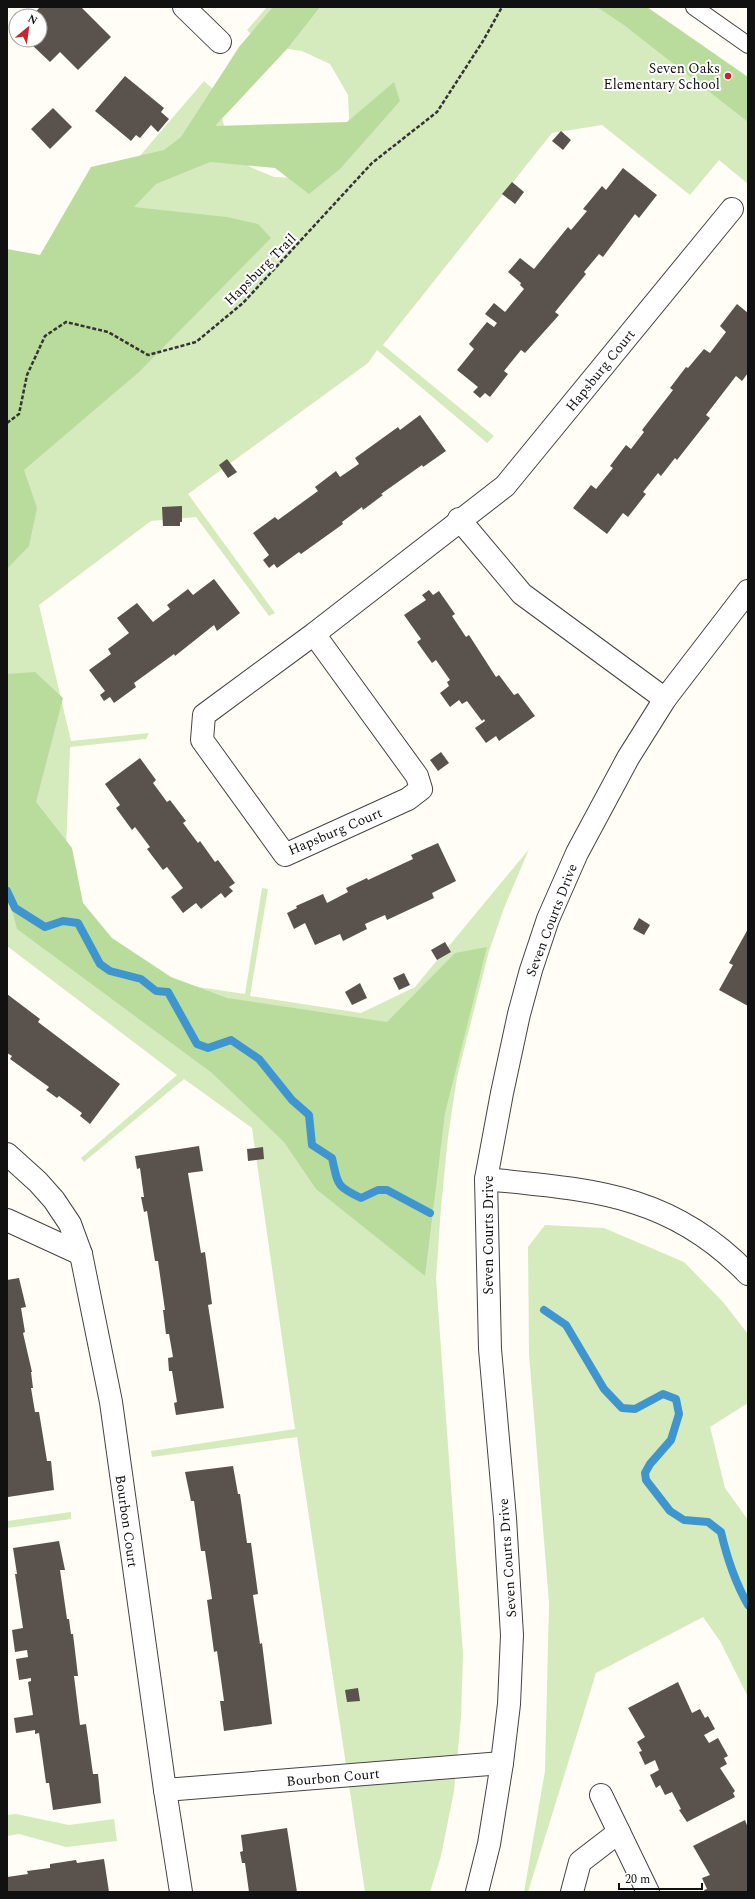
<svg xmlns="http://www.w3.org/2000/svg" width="755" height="1899" font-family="Spectral,serif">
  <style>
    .green { fill: #d5ebbd }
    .forest { fill: #b9dc9c }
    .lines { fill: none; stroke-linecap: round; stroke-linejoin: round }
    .stream { stroke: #3f96cf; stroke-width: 8 }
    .building { fill: #5a524d }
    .service-casing { stroke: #444; stroke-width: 18 }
    .minor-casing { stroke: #444; stroke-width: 24 }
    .tertiary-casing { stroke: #444; stroke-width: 24 }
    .path { stroke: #333; stroke-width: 2.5; stroke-dasharray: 4 2; stroke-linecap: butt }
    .service { stroke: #fff; stroke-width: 16 }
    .minor { stroke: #fff; stroke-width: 22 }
    .tertiary { stroke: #fff; stroke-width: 22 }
    .poi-dot { fill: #c4262e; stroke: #fff; stroke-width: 1.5 }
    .labels { text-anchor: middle; stroke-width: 4; stroke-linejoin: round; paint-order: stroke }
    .poi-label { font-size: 14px; fill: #111; stroke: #fff; text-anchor: end }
    .street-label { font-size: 14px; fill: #111; stroke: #fff }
  </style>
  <rect width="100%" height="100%" fill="#fffdf5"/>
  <g class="green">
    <path d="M 267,7 L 620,7 L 748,108 L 748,184 L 719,160 L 690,195 L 602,125 L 552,133 L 383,345 L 494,436 L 487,443 L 377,350 L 368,363 L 188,494 L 275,613 L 269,616 L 196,517 L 151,521 L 39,605 L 71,741 L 149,733 L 146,739 L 70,747 L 64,901 L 151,980 L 245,994 L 262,888 L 268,889 L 250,996 L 361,1013 L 415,987 L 529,849 L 504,908 L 489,951 L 457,1077 L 448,1137 L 441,1207 L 436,1279 L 463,1654 L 461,1717 L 454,1791 L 441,1856 L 430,1892 L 365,1892 L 297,1437 L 152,1457 L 151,1451 L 295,1429 L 252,1128 L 184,1079 L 84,1162 L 81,1158 L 177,1075 L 7,946 L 7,311 L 204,81 L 213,89 L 219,105 L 228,142 L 250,167 L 274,177 L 295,178 L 341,146 L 349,119 L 348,95 L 330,64 L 302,51 L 275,47 L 256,39 L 247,30 Z"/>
    <path d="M 545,1225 L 604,1228 L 684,1262 L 723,1302 L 748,1334 L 748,1403 L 710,1427 L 725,1488 L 748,1520 L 748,1697 L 720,1641 L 703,1617 L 596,1673 L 528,1892 L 524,1892 L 545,1771 L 549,1603 L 529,1354 L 528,1247 Z"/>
    <path d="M 71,1512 L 71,1519 L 7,1528 L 7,1521 Z"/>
    <path d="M 16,1814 L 69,1825 L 114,1819 L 117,1841 L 66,1847 L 19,1834 L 7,1836 L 7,1815 Z"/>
  </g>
  <g class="forest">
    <path d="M 273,7 L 320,7 L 287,49 L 215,126 L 347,122 L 394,82 L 400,101 L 340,169 L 309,194 L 275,168 L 210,162 L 156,184 L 134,207 L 227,217 L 258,224 L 271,238 L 139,372 L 24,470 L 37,508 L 29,546 L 7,569 L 7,249 L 40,255 L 91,167 L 164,150 L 181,137 L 239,47 Z"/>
    <path d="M 597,7 L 647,7 L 748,77 L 748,122 L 624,25 Z"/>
    <path d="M 35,672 L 63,698 L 36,802 L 72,848 L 83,903 L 112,938 L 171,977 L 227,998 L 387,1022 L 455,953 L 487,947 L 445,1113 L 425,1276 L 316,1189 L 284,1142 L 212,1073 L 17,929 L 7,891 L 7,674 Z"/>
  </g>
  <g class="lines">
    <g class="stream">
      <path d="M 7,891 L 15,908 L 45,927 L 63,921 L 78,923 L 100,964 L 110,971 L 141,979 L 156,991 L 168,992 L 197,1044 L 208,1048 L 231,1040 L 259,1059 L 292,1100 L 309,1115 L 312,1145 L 332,1158 C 338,1185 336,1186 361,1198 L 378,1190 L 387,1190 L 430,1213"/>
      <path d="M 544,1310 L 566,1325 L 604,1389 L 622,1408 L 635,1409 L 663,1394 L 676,1399 L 679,1414 L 671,1440 L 650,1464 L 645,1473 L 646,1480 L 670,1511 L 684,1520 L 708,1522 L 721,1532 C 727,1558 735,1582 748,1605"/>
    </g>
  </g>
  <g class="building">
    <path d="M 40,7 L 81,7 L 111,37 L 78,70 L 60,52 L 50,62 L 32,45 L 37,40 L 40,40 L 43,34 L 40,32 L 40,16 L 32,16 Z"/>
    <path d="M 125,76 L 164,108 L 161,112 L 169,119 L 158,132 L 151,125 L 140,138 L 136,135 L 131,141 L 95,111 Z"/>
    <path d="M 53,108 L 72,127 L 50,149 L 31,129 Z"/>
    <path d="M 561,131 L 571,140 L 563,150 L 552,141 Z"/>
    <path d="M 623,168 L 657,195 L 639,218 L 635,214 L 603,257 L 599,254 L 584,272 L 586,274 L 555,312 L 559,315 L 525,353 L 521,350 L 504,371 L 508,374 L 490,397 L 485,393 L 480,398 L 473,392 L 478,387 L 457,370 L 474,349 L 469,344 L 487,322 L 494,327 L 497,323 L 485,314 L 494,303 L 505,312 L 524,289 L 520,285 L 521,283 L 508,272 L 520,258 L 534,269 L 568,227 L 571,230 L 587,211 L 583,209 L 602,186 L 606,190 Z"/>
    <path d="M 512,182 L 524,192 L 515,204 L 502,194 Z"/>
    <path d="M 737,304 L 748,313 L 748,373 L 742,381 L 736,376 L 706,415 L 710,418 L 677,460 L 675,458 L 661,476 L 658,473 L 643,492 L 646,494 L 628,517 L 623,513 L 607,534 L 573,508 L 591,485 L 596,489 L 613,468 L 610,466 L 626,445 L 631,449 L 644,432 L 642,430 L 673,390 L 670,388 L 686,367 L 688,368 L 704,349 L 710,353 L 726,332 L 720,326 Z"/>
    <path d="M 420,415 L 446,451 L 423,467 L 422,465 L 381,494 L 383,495 L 363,510 L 362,507 L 342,522 L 343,524 L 301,554 L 299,552 L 277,568 L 274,564 L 269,568 L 263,560 L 269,555 L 253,533 L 275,517 L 278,520 L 318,491 L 315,487 L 336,471 L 340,477 L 359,464 L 355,458 L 398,427 L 400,430 Z"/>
    <path d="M 227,459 L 237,472 L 228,478 L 219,465 Z"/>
    <path d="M 182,506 L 182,522 L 180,522 L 180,526 L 163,526 L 162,507 Z"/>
    <path d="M 214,579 L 240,613 L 217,631 L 214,625 L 175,656 L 174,654 L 134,683 L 136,687 L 114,703 L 110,697 L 104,701 L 100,695 L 105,691 L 89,670 L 111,654 L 108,649 L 129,633 L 117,618 L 137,603 L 153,622 L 170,609 L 167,605 L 188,589 L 193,595 Z"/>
    <path d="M 429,590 L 433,595 L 439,591 L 455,614 L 452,616 L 466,637 L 469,635 L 496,677 L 499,675 L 514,695 L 518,693 L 535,716 L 499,741 L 496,736 L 486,743 L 475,728 L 485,721 L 484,719 L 482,721 L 467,701 L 462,704 L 459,700 L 450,707 L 440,693 L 449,686 L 447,682 L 450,680 L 436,660 L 432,663 L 417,642 L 421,639 L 404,615 L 426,600 L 422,595 Z"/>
    <path d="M 441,752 L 449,763 L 438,771 L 430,760 Z"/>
    <path d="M 140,758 L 156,780 L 153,783 L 167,802 L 170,800 L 186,821 L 183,823 L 198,843 L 200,841 L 215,862 L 218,860 L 235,883 L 229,887 L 233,891 L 225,898 L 221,893 L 201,909 L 196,903 L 183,913 L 171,897 L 183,888 L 167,867 L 163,870 L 147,849 L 150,847 L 135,827 L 132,830 L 116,808 L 120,805 L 105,784 Z"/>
    <path d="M 438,843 L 456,881 L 432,893 L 434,898 L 387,920 L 385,915 L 365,924 L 367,929 L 343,941 L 340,934 L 315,945 L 305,923 L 294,929 L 287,913 L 297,908 L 296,906 L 323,894 L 327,903 L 348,892 L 346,888 L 367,878 L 368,880 L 413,859 L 411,855 Z"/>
    <path d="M 639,918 L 650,925 L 644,935 L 633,929 Z"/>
    <path d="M 748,929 L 748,1006 L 719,990 L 733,965 L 729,963 Z"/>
    <path d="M 445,942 L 451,952 L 437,960 L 431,950 Z"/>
    <path d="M 404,973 L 410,985 L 399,990 L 393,978 Z"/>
    <path d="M 360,983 L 367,998 L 352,1005 L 345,992 Z"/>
    <path d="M 7,994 L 40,1019 L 38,1022 L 120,1084 L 90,1124 L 80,1116 L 82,1113 L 59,1096 L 57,1098 L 46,1090 L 49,1087 L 10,1059 L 12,1056 L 7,1053 Z"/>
    <path d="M 199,1146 L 203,1171 L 188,1173 L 201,1253 L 205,1252 L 212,1304 L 208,1305 L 224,1408 L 176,1415 L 174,1403 L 177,1402 L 172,1371 L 169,1371 L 168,1358 L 173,1357 L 169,1334 L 166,1334 L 163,1310 L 165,1310 L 158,1261 L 155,1261 L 147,1211 L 144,1212 L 141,1197 L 144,1197 L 140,1168 L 137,1169 L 135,1156 Z"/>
    <path d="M 263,1147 L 264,1159 L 248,1161 L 247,1149 Z"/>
    <path d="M 19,1278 L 26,1307 L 21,1308 L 25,1332 L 23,1333 L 32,1372 L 31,1372 L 33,1388 L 31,1388 L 35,1412 L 39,1412 L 47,1461 L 51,1461 L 54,1490 L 8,1497 L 7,1280 Z"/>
    <path d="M 233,1466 L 238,1494 L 240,1494 L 247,1543 L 251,1543 L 258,1594 L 253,1595 L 260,1644 L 262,1643 L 272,1724 L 224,1731 L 220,1701 L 224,1701 L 217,1651 L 214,1652 L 207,1600 L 212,1599 L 205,1551 L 201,1551 L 194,1501 L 191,1501 L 185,1472 Z"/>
    <path d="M 59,1541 L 65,1570 L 60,1570 L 67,1619 L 69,1619 L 71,1634 L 73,1634 L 78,1676 L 74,1676 L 80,1725 L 86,1724 L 93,1774 L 98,1774 L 101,1803 L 53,1810 L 49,1783 L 46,1783 L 39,1733 L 35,1734 L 35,1730 L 16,1733 L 14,1718 L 33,1715 L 28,1682 L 31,1681 L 31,1678 L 19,1680 L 16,1659 L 28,1657 L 27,1650 L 15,1652 L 12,1630 L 23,1628 L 15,1574 L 17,1574 L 13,1548 Z"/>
    <path d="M 678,1682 L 692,1713 L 700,1709 L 705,1718 L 708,1716 L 715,1729 L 704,1735 L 709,1743 L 718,1738 L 728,1756 L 724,1758 L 727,1764 L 720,1768 L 735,1791 L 733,1793 L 735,1797 L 687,1822 L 679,1810 L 681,1809 L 672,1792 L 665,1795 L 660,1785 L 656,1788 L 650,1775 L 659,1770 L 655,1760 L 645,1765 L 639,1752 L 642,1751 L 637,1742 L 645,1737 L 628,1708 Z"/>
    <path d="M 358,1688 L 360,1701 L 347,1702 L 345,1690 Z"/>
    <path d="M 745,1820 L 748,1828 L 748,1892 L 705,1892 L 704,1890 L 707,1889 L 702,1878 L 710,1875 L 693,1846 Z"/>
    <path d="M 287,1828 L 297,1892 L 249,1892 L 245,1863 L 242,1863 L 240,1852 L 243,1851 L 241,1835 Z"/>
    <path d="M 104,1859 L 109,1892 L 7,1892 L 7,1877 L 28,1874 L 27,1871 L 50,1868 L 50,1864 L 76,1860 L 77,1863 Z"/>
  </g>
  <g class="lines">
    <g class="service-casing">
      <path id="service" d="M 694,7 L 748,45"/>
    </g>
    <g class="minor-casing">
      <g id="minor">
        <path d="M 184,7 L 220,42"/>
        <path d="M 459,519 L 522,594 L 665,699"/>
        <path d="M 314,634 L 417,776 L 421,789 L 408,799 L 285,855 L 202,740 L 204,715 L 314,634 L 505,486 L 732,209"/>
        <path d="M 7,1154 L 38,1182 L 54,1200 L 70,1224 L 81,1254 L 111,1402 L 165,1790 L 181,1892"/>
        <path d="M 486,1179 C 591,1190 670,1193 748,1274"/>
        <path d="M 7,1220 L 81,1254"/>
        <path d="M 165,1790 L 502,1763"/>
        <path d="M 601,1795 L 648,1892"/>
        <path d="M 572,1892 L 580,1862 L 619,1832"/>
      </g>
    </g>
    <g class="tertiary-casing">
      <path id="tertiary" d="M 477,1892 L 489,1844 L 502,1763 L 509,1704 L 512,1635 L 505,1518 L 490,1349 L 486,1179 L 502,1093 L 519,1014 L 531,970 L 548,919 L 577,853 L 628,758 L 665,699 L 748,591"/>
    </g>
    <path class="path" d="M 7,423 L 19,414 L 27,375 L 45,336 L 66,322 L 108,332 L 148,355 L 196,342 L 243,303 L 372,163 L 437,112 L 483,41 L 502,7"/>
    <use href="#service" class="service"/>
    <use href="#minor" class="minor"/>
    <use href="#tertiary" class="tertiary"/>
  </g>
  <circle class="poi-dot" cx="728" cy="76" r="4"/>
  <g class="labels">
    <g class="poi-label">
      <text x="720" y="73">Seven Oaks<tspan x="720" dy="16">Elementary School</tspan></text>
    </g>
    <g class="street-label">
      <text transform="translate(260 269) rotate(-45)" y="5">Hapsburg Trail</text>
      <text transform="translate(600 370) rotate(-51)" y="5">Hapsburg Court</text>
      <text transform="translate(335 831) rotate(-23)" y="5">Hapsburg Court</text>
      <text transform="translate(551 920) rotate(-69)" y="5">Seven Courts Drive</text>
      <text transform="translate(488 1235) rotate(-90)" y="5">Seven Courts Drive</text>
      <text transform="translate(127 1521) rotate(82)" y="5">Bourbon Court</text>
      <text transform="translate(507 1558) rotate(-94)" y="5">Seven Courts Drive</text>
      <text transform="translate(333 1777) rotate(-5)" y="5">Bourbon Court</text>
    </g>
  </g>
  <rect width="755" height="1899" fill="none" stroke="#111111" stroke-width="16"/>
  <g transform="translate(28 28) rotate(29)"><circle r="19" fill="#ffffff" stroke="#a0a0a0"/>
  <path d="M0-3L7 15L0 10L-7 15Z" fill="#c4262e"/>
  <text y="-6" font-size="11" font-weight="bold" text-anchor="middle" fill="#111111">N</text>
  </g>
  <path d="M619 1883v6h83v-6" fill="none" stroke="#111111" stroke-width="2"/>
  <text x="625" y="1883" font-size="12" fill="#111111" stroke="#ffffff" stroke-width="3" paint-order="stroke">20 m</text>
</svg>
